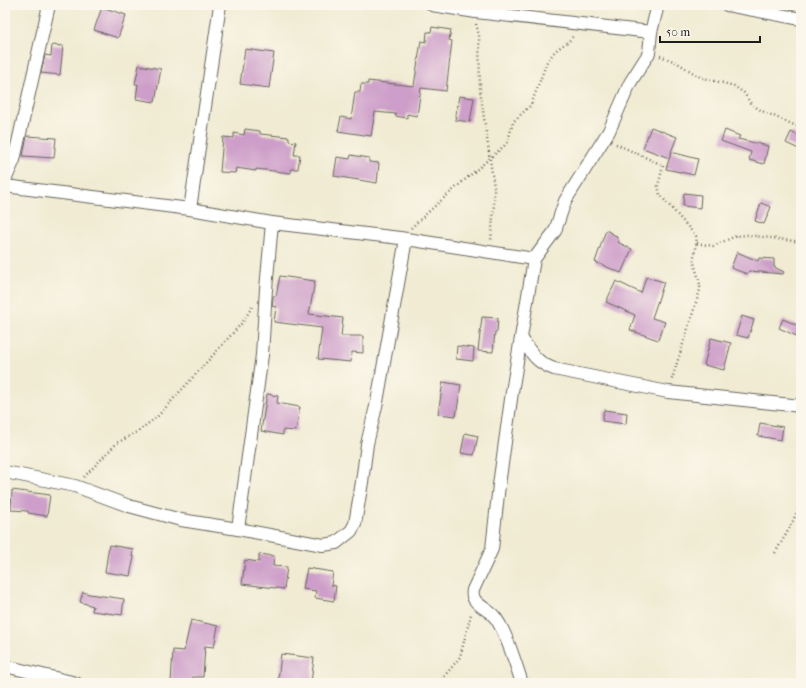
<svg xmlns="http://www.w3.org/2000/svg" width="806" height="688" font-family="'IM FELL French Canon',serif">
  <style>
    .building { fill: #cd9ec9 }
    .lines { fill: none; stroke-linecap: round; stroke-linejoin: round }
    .minor-casing { stroke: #66645c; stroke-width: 14 }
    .path { stroke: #66645c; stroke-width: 2.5; stroke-dasharray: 1 3; stroke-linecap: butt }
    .minor { stroke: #fff; stroke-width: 12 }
  </style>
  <rect width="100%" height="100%" fill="#fbf7ec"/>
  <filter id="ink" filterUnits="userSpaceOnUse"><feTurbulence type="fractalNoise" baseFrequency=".025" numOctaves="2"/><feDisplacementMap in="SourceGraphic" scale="8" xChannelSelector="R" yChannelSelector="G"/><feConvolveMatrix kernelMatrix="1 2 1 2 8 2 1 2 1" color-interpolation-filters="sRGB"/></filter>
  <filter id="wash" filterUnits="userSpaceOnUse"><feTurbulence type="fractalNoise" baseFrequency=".012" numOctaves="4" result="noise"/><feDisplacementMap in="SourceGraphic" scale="16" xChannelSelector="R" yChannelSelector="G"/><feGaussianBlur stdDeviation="0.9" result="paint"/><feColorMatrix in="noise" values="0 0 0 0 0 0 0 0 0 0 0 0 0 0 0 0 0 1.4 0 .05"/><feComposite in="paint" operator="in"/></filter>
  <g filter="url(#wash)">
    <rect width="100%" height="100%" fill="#f0ebd2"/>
    <g id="blocks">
      <g class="building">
        <path d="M 102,7 L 126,15 L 118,38 L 94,30 Z"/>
        <path d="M 432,27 L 451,30 L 449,40 L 452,41 L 446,91 L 421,88 L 417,116 L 407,114 L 407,118 L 395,116 L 396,114 L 375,112 L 371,136 L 338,131 L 341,117 L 351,119 L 355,92 L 360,92 L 361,84 L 368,84 L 368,81 L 414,86 L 421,41 L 426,42 L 427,32 L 431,32 Z"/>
        <path d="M 52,45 L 63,46 L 60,75 L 41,73 L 45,55 L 51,56 Z"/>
        <path d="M 245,49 L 274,53 L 269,88 L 240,84 Z"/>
        <path d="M 139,65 L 161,69 L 155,102 L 136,99 L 138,84 L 135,84 Z"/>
        <path d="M 459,96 L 474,98 L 470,122 L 455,120 Z"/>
        <path d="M 651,127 L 677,137 L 671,152 L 698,159 L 694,175 L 666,169 L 671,153 L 669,158 L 643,148 Z"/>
        <path d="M 245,129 L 260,131 L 260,134 L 289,137 L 289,141 L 296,142 L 294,155 L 300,155 L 298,169 L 291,169 L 291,173 L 256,169 L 256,171 L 236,168 L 235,173 L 220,172 L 223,137 L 234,138 L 234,133 L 244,135 Z"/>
        <path d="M 725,130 L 740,136 L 738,139 L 768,146 L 764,164 L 749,160 L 751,152 L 721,141 Z"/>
        <path d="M 791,132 L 801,137 L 801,150 L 786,143 Z"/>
        <path d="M 27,136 L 56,138 L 54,158 L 23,156 Z"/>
        <path d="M 351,155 L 369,158 L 369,162 L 379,163 L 377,183 L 334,176 L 337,157 L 350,159 Z"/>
        <path d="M 684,193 L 701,195 L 700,208 L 683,206 Z"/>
        <path d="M 761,203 L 771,207 L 764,224 L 755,221 Z"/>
        <path d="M 606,230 L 616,236 L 619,243 L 632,249 L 621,273 L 595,262 Z"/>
        <path d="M 737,252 L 758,261 L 759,258 L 774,259 L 774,267 L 784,272 L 783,274 L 749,271 L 747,274 L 731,268 Z"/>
        <path d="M 280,276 L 315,281 L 309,314 L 343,318 L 341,336 L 363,336 L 363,353 L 352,352 L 351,362 L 318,359 L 322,328 L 274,322 L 276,307 L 272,306 L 273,299 L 273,296 L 276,296 Z"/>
        <path d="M 646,277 L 664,282 L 652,318 L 665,322 L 658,340 L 630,330 L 635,315 L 606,302 L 616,281 L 641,293 Z"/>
        <path d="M 742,316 L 754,320 L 748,338 L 736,335 Z"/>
        <path d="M 482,317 L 498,318 L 497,332 L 495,332 L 493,352 L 478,351 Z"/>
        <path d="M 783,319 L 801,327 L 801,338 L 779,328 Z"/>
        <path d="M 711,338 L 731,343 L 724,370 L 704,365 Z"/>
        <path d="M 457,346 L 474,348 L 473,361 L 456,359 Z"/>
        <path d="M 443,382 L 461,385 L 456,416 L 438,414 Z"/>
        <path d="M 267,394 L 278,396 L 277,403 L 300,407 L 296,431 L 283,430 L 283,435 L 261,431 Z"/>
        <path d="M 604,410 L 627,413 L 626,424 L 602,421 Z"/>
        <path d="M 760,423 L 783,427 L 781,440 L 758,436 Z"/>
        <path d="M 465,433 L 478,436 L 474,455 L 461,453 Z"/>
        <path d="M 12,490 L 50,495 L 47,516 L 28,513 L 28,511 L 11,510 Z"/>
        <path d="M 109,545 L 133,549 L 132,557 L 134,557 L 130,576 L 105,572 Z"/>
        <path d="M 259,554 L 274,556 L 273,566 L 287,567 L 284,589 L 242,584 L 245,560 L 259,562 Z"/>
        <path d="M 307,568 L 333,572 L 331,585 L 336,586 L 334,601 L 315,598 L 316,591 L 303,589 Z"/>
        <path d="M 83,592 L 89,594 L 124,599 L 122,615 L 92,611 L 93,606 L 80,602 Z"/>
        <path d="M 191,620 L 218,626 L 214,647 L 205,646 L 203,677 L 193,677 L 192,682 L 171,683 L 173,650 L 184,651 Z"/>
        <path d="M 281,654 L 314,658 L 311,683 L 278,681 Z"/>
      </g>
    </g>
  </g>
  <g filter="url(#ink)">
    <use href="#blocks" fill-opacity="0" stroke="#66645c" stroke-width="1"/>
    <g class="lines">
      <g class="minor-casing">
        <g id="minor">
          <path d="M 432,5 L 476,12 L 651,32"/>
          <path d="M 727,5 L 801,19"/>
          <path d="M 5,180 L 14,160 L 49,5"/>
          <path d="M 5,186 L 190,209 L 272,223 L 400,238 L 534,259"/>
          <path d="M 190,209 L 220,5"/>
          <path d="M 522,339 C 532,354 536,362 554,369 L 668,392 L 801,406"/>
          <path d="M 5,472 L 75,486 L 129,506 L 181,520 L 238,529 L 323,545 L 336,543 L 351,531 L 355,524 L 362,482 L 367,444 L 377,402 L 406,239"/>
          <path d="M 238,529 L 262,355 L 266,289 L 272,223"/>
          <path d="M 5,666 L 76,683"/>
          <path d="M 522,683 C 516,665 505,627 493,615 C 485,607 470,603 473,590 L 492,549 L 499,485 L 512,392 L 534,259 L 555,231 L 565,201 L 609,131 L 630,83 L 649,53 L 651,32 L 658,5"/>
        </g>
      </g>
      <g class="path">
        <path d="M 476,24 L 479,35 L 480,90 L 494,187 L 494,204 L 491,241"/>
        <path d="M 660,56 L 676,62 L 700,77 L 734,86 L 744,93 L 751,104 L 762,111 L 801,128"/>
        <path d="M 616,144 L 660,164 L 663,166 L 658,186 L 660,195 L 696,236 C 698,245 693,253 694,261 C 695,271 701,280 700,290 L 671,382"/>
        <path d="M 411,228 L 437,204 L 504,146 L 508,141 L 513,122 L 531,105 L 547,62 L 555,51 L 569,41 L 574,35"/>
        <path d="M 697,243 L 713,246 L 736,236 L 748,235 L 801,242"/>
        <path d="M 84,477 L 117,443 L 137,432 L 157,417 L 242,323 L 252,307"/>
        <path d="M 775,553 C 786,534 798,517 801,494"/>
        <path d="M 439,683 L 460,657 L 471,614"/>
      </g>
      <use href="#minor" class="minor"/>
    </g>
  </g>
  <rect width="806" height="688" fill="none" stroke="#fbf7ec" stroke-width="20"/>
  <path d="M660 36v6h100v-6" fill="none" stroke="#1c1c1c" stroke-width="2"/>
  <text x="666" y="36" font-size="12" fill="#1c1c1c" stroke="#fbf7ec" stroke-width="3" paint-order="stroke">50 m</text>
</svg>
